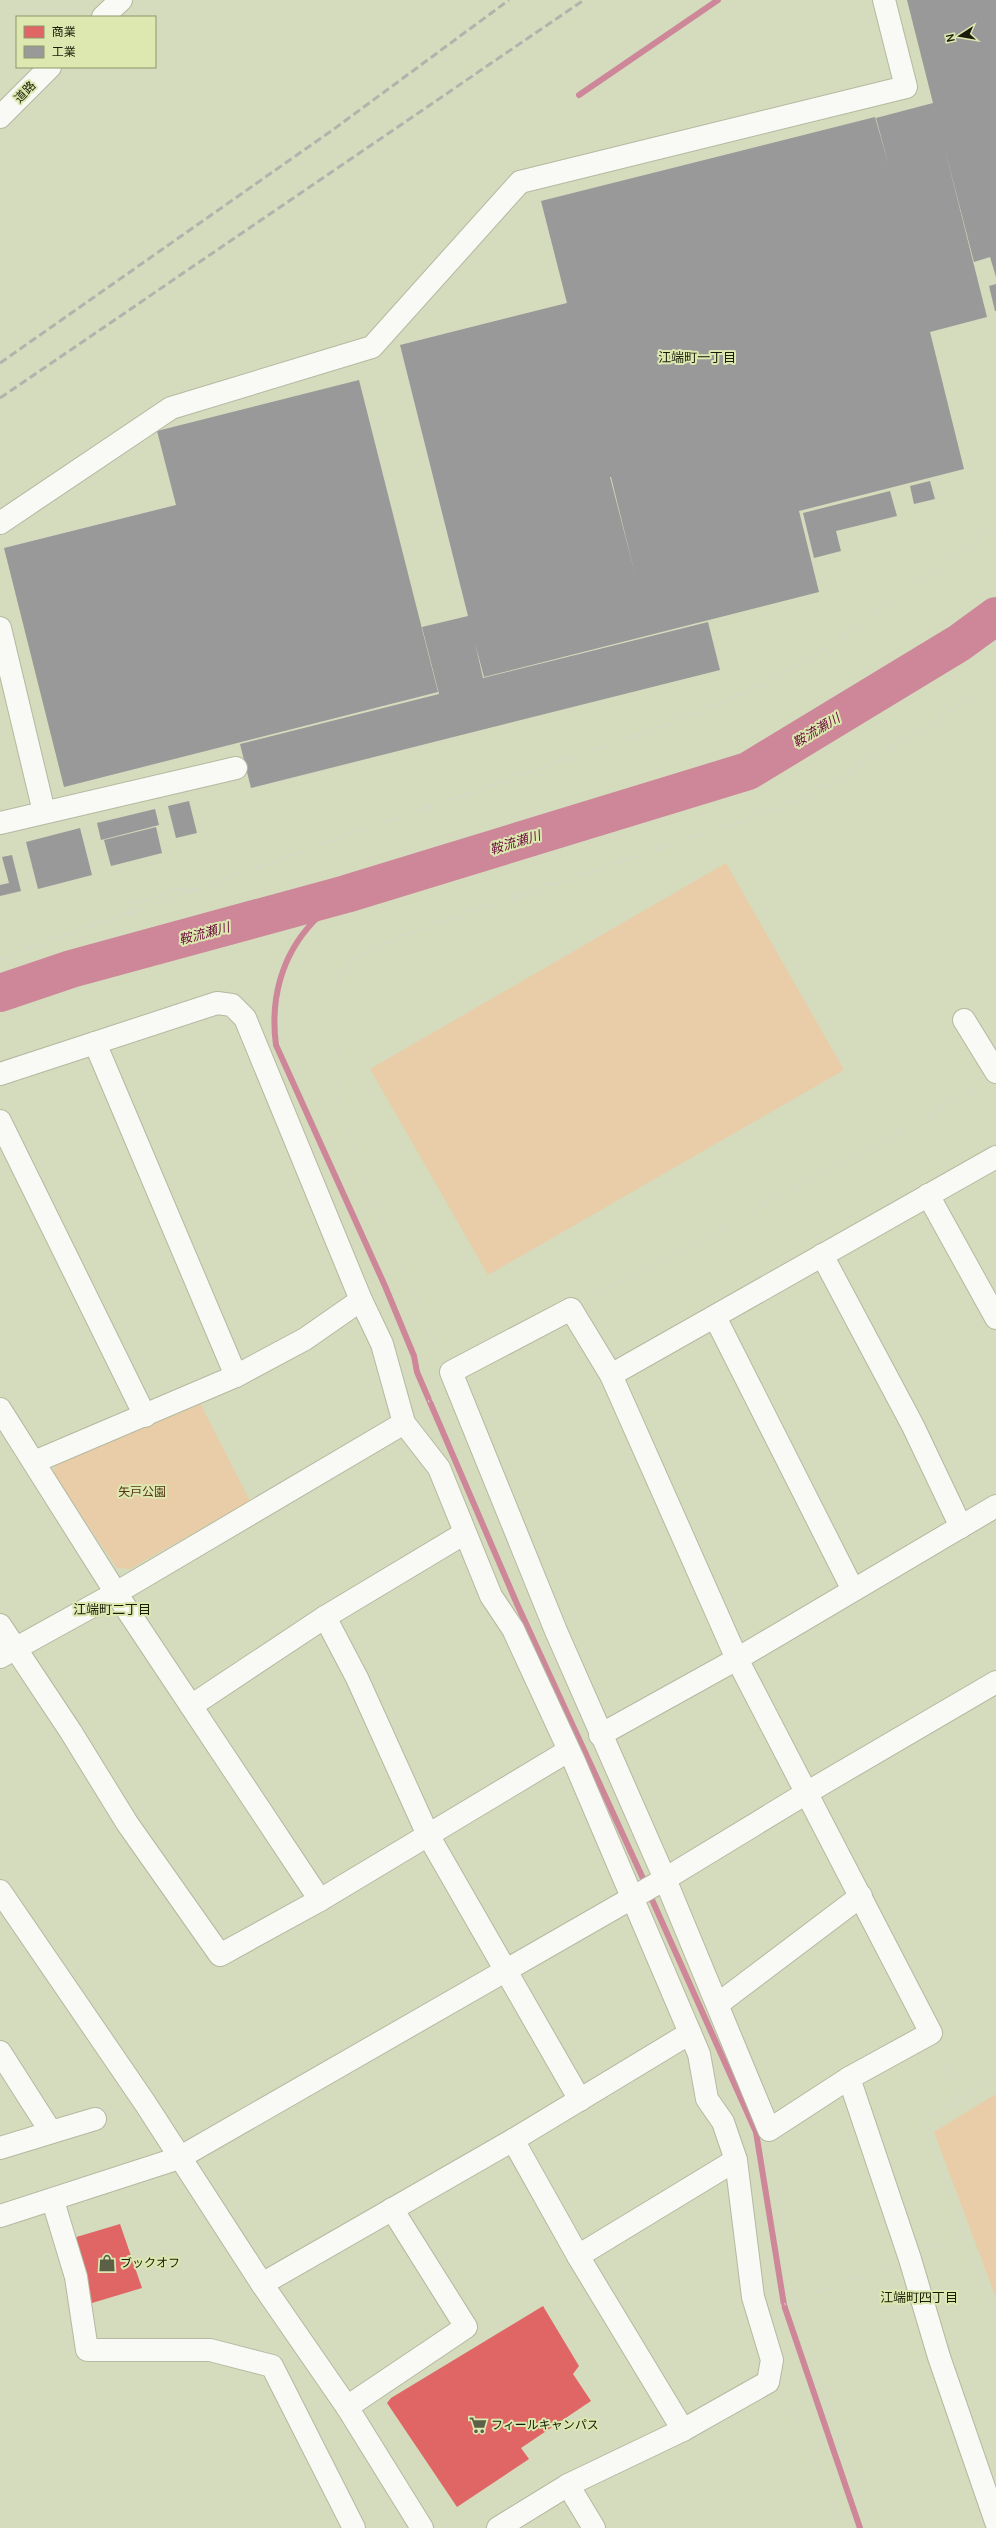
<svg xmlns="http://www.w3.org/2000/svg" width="996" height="2528" font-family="Manrope,'Noto Sans JP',sans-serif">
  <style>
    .green { fill: #e9cda8 }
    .shops { fill: #e06666 }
    .industry { fill: #999; fill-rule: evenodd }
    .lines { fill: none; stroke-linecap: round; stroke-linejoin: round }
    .stream { stroke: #cd8799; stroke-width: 6 }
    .river { stroke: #cd8799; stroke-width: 38 }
    .minor-casing { stroke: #b4b9a0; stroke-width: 24 }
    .path { stroke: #d5d8cd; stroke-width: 2.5; stroke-dasharray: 1 3; stroke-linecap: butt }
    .minor { stroke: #f9faf5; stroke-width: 22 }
    .rail { stroke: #b2b3ac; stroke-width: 3; stroke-dasharray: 8 4; stroke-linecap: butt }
    .labels { text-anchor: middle; stroke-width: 4; stroke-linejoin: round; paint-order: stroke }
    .street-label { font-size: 12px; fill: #191d07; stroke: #dce8b0 }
    .park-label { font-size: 12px; fill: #563215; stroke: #dce8b0 }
    .poi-label { font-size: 12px; fill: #191d07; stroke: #dce8b0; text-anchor: start }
    .neighbourhood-label { font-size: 13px; fill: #191d07; stroke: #dce8b0 }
    .water-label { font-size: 13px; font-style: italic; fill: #6c0b3b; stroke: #dce8b0 }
  </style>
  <rect width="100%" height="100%" fill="#d5dbbd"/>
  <g class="green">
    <path d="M 726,863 L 844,1070 L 488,1275 L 370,1069 Z"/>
    <path d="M 199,1401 L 250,1501 L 130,1569 L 117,1568 L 53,1475 L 57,1459 Z"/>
    <path d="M 996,2094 L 996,2298 L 934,2132 Z"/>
  </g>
  <g class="shops">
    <path d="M 120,2224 L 142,2288 L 92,2303 L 73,2238 Z"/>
    <path d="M 543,2306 L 579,2366 L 573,2374 L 591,2401 L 521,2448 L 529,2459 L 457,2507 L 387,2403 L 391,2398 Z"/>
  </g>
  <g class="industry">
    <path d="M 907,0 L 996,0 L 996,277 L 990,257 L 974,262 L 944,146 L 987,317 L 930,332 L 964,469 L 799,511 L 819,592 L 484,677 L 475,643 L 483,678 L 708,622 L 720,670 L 251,788 L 240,744 L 439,694 L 422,627 L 468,616 L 400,345 L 567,303 L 541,201 L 875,117 L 889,166 L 876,118 L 933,103 ZM 610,477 L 611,477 L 635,574 Z"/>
    <path d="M 996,284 L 996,311 L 995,311 L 989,286 Z"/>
    <path d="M 359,380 L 438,692 L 64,787 L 4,548 L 176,505 L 157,431 Z"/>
    <path d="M 930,481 L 935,499 L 914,504 L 910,486 Z"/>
    <path d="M 890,491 L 897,516 L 836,531 L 841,551 L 814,558 L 803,513 Z"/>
    <path d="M 189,801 L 197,833 L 176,838 L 168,806 Z"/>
    <path d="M 155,809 L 159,825 L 101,840 L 97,823 Z"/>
    <path d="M 156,827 L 162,853 L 111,866 L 104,840 Z"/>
    <path d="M 80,828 L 92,875 L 38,889 L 26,842 Z"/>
    <path d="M 12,855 L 21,891 L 0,896 L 0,885 L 9,883 L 2,857 Z"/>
  </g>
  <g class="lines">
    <g class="stream">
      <path d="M 579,95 L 718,0"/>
      <path d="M 346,894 C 335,903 323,912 313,922 C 281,956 270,1000 276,1045 L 385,1286 L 414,1356 L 417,1372 L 517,1604 L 646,1885"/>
      <path d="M 649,1893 L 756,2132 L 784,2305 L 860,2528"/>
    </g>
    <path class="river" d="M 0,993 L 71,969 L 346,894 L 748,771 L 959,643 L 996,616"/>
    <g class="minor-casing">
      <g id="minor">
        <path d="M 103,17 L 121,0"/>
        <path d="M 0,117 L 50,67"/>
        <path d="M 0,523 L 171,408 L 372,347 L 520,182 L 906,87 L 884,0"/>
        <path d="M 0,628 L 44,812"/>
        <path d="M 0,823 L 236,768"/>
        <path d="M 964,1020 L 996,1072"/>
        <path d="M 0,1074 L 217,1003 L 232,1005 L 245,1018 L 361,1300 L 382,1344 L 404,1423 L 439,1468 L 491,1596 L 513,1629 L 574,1761 L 699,2054 L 707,2099 L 723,2122 L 736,2160 L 753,2297 L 772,2360 L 768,2382 L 683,2430 L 568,2485 L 498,2528"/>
        <path d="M 0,1121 L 145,1416"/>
        <path d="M 928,1195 L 996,1318"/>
        <path d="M 822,1255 L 913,1426 L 961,1527"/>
        <path d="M 571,1309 L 611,1375 L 737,1659 L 931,2033 L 849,2078 L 769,2130 L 665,1879 L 556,1631 L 451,1372 Z"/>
        <path d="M 715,1317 L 853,1590"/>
        <path d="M 611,1375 L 996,1157"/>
        <path d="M 236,1376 L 305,1339 L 361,1300"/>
        <path d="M 0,1409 L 116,1593 L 320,1900"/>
        <path d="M 34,1462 L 236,1376 L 95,1043"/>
        <path d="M 325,1617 L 465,1533"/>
        <path d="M 0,1625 L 71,1732 L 127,1823 L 220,1955 L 320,1900 L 568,1751"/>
        <path d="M 0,1657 L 116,1593 L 404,1423"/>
        <path d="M 191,1706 L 325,1617 L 357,1678 L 428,1835 L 580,2100"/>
        <path d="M 600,1735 L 737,1659 L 996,1506"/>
        <path d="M 0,1891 L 145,2103 L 262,2284 L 347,2407 L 422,2528"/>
        <path d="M 718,2004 L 861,1896"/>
        <path d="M 0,2052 L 51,2132 L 95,2119 L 0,2148"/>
        <path d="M 849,2078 L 910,2259 L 939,2357 L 996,2522"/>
        <path d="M 513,2140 L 578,2256 L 683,2430"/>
        <path d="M 53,2201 L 76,2277 L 87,2350 L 210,2350 L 272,2366 L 354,2528"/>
        <path d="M 0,2216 L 179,2158 L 665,1879 L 808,1792 L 996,1682"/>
        <path d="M 578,2256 L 736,2160"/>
        <path d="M 262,2284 L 513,2140 L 690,2033"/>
        <path d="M 347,2407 L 466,2327 L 392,2209"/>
        <path d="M 568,2485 L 594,2528"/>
      </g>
    </g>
    <g class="path">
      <path d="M 127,915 L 133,904 L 176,889 L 196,891"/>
      <path d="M 0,959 L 410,813 L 650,731 L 765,684 L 829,646 L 996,527"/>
      <path d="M 590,1299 L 981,1088"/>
      <path d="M 441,1355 L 382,1224 L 334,1089 L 343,1073 L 325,1016 L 333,989 L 345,970 L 360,954 L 407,934 L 783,807 L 928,727 L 996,680"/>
      <path d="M 421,1405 L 438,1397"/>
      <path d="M 940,2053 L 960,2100 L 996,2077"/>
      <path d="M 960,2100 L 924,2118 L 996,2320"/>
      <path d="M 114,2113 L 125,2110"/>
      <path d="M 772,2150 L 795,2302 L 808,2349 L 870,2528"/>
      <path d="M 929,2251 L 966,2235"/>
      <path d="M 777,2307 L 889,2267"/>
      <path d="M 787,2393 L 841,2528"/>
    </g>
    <use href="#minor" class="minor"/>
    <g class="rail">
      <path d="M 0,363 L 334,129 L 509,0"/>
      <path d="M 0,398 L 584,0"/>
    </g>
  </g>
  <defs>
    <g id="shop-bare" transform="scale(1.38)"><path d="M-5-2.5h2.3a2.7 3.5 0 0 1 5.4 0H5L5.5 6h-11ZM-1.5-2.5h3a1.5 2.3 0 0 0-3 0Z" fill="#5b6047" stroke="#dce8b0" stroke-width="2.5" paint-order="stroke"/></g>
    <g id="supermarket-bare" transform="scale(1.38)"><path d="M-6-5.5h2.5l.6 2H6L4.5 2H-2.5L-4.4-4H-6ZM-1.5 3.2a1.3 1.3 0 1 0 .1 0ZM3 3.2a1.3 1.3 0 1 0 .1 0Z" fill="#5b6047" stroke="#dce8b0" stroke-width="2.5" paint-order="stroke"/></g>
  </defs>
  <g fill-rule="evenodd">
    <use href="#shop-bare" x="107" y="2263"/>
    <use href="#supermarket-bare" x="478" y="2425"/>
  </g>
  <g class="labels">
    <g class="street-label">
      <text transform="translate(25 92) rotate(-46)" y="4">道路</text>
    </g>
    <g class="park-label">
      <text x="142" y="1496">矢戸公園</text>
    </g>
    <g class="poi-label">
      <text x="120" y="2267">ブックオフ</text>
      <text x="491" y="2429">フィールキャンパス</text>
    </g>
    <g class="neighbourhood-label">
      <text x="697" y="362">江端町一丁目</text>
      <text x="112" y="1614">江端町二丁目</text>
      <text x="919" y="2302">江端町四丁目</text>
    </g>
    <g class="water-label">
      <text transform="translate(816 730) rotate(-31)" y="5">鞍流瀬川</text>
      <text transform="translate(515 842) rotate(-17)" y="5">鞍流瀬川</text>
      <text transform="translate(204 933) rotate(-15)" y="5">鞍流瀬川</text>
    </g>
  </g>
  <rect x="16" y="16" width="140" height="52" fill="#dce8b0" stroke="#8e976c"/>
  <rect x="24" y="26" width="20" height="12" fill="#e06666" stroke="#8e976c"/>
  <text x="52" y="36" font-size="12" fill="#191d07">商業</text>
  <rect x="24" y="46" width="20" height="12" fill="#999999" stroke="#8e976c"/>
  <text x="52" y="56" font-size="12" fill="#191d07">工業</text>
  <g transform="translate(960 36) rotate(258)" stroke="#dce8b0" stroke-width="3" paint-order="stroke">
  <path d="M0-3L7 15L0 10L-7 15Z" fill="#191d07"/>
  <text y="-6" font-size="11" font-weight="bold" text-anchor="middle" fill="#191d07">N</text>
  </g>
</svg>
